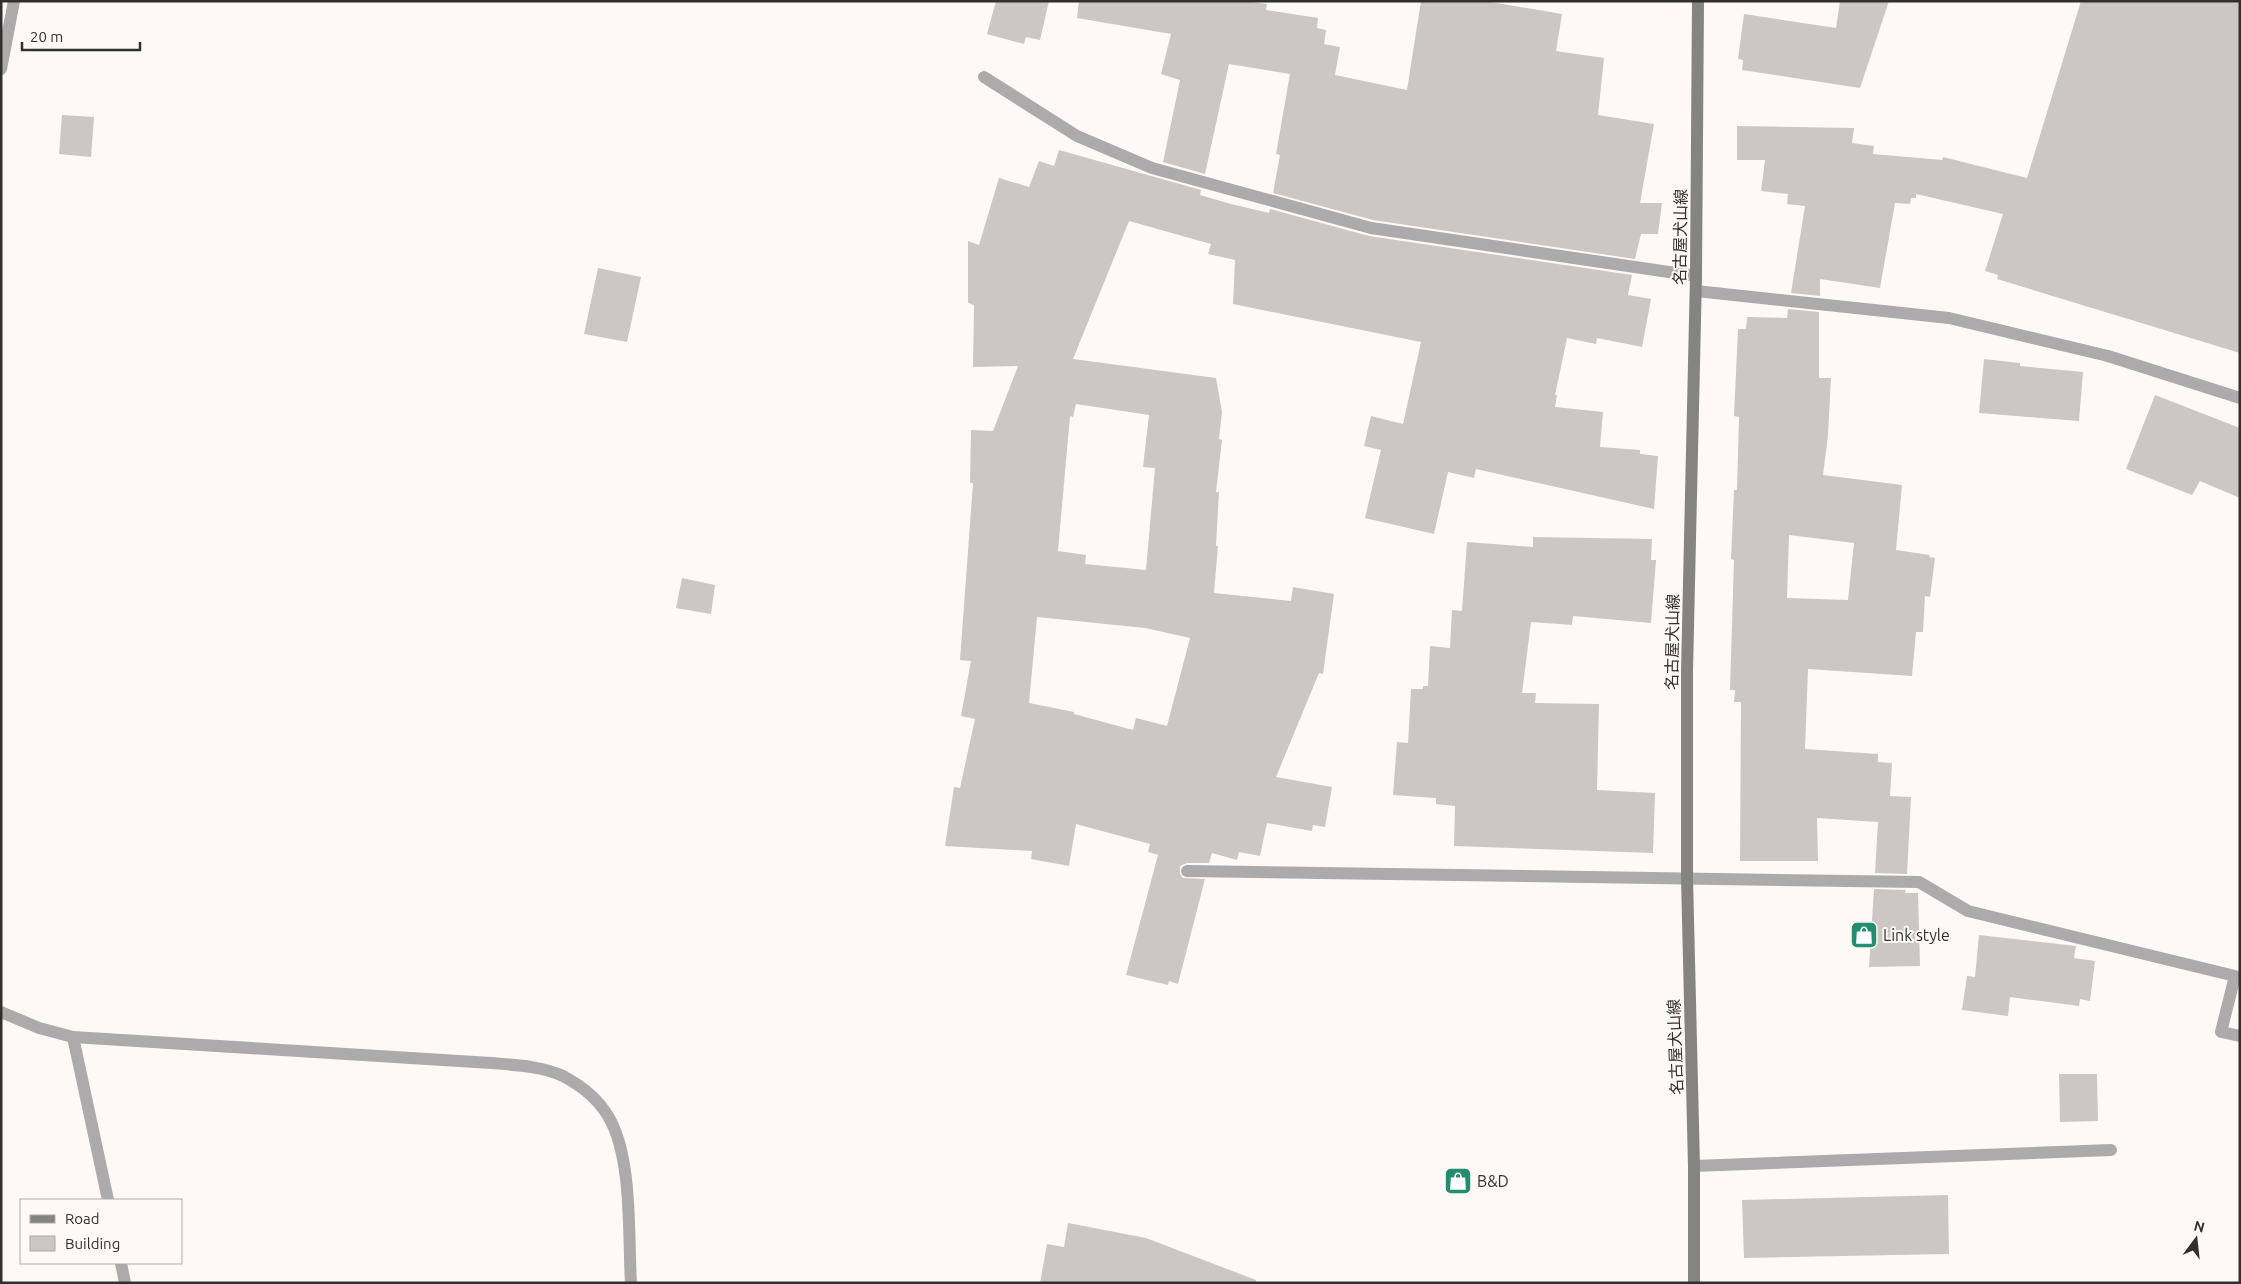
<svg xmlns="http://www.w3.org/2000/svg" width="2241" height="1284" font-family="Ubuntu,'Noto Sans JP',sans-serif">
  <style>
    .building { fill: #cbc7c4; fill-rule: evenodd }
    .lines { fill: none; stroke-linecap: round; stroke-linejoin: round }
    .service { stroke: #acaaaa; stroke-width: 12 }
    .minor { stroke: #acaaaa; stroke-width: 12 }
    .secondary { stroke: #868383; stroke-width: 12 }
    .labels { text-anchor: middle; stroke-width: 4; stroke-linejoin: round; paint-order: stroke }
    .street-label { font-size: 16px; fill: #32302f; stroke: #fef9f7 }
    .poi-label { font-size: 16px; fill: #32302f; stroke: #fef9f7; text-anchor: start }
  </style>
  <rect width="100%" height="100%" fill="#fef9f7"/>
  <g class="building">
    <path d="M 996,1 L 1049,1 L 1040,40 L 1026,37 L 1024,44 L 987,34 Z"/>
    <path d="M 1079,1 L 1245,1 L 1267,4 L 1266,10 L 1318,18 L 1317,28 L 1326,30 L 1324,44 L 1340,47 L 1335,75 L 1407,90 L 1421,1 L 1485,1 L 1562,14 L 1556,51 L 1604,58 L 1598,115 L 1654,124 L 1640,203 L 1662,203 L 1658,234 L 1641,234 L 1635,259 L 1373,220 L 1273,193 L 1280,155 L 1276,154 L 1290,74 L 1229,64 L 1205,174 L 1163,162 L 1180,80 L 1161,74 L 1171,34 L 1077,18 Z"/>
    <path d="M 1840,1 L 1889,1 L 1860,88 L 1742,70 L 1743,60 L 1738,59 L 1744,14 L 1836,28 Z"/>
    <path d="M 2081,1 L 2240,1 L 2240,353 L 1997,279 L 1998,275 L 1985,271 L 2003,214 L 1916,194 L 1916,198 L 1911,198 L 1910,204 L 1895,203 L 1880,288 L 1820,279 L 1820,296 L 1791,293 L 1805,206 L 1787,204 L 1788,194 L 1761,191 L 1765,160 L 1737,160 L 1737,126 L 1854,128 L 1852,143 L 1874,146 L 1873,154 L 1942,160 L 1943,157 L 2027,178 Z"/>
    <path d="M 62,115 L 94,117 L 91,157 L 59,154 Z"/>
    <path d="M 1059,150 L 1201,190 L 1200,195 L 1231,204 L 1269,213 L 1270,209 L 1369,236 L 1632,275 L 1628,295 L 1651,299 L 1642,347 L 1597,338 L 1596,344 L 1567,338 L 1555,395 L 1557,395 L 1555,407 L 1603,412 L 1600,447 L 1640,450 L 1640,454 L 1658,456 L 1654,509 L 1476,469 L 1474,478 L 1448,472 L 1434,534 L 1365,518 L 1381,450 L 1364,446 L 1371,416 L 1403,424 L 1421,342 L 1233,304 L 1235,260 L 1208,254 L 1211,244 L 1129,221 L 1073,359 L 1216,378 L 1222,412 L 1219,439 L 1222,440 L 1216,492 L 1219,492 L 1216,546 L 1218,546 L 1214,593 L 1291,601 L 1293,587 L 1334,594 L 1323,674 L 1319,673 L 1276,777 L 1332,787 L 1325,827 L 1313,825 L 1312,831 L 1267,823 L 1260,856 L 1239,852 L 1237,860 L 1212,853 L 1209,863 L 1187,863 L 1180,866 L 1180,874 L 1183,878 L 1205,879 L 1178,984 L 1169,981 L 1168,985 L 1126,975 L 1158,855 L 1148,852 L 1150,844 L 1076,824 L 1069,866 L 1031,859 L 1032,851 L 945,846 L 954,787 L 960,788 L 975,719 L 961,716 L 971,661 L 960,660 L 973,483 L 970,483 L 971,430 L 993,431 L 1018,366 L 973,367 L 974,305 L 968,303 L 968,241 L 979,245 L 999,178 L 1029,187 L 1039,161 L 1054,166 ZM 1076,404 L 1149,415 L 1143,467 L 1155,468 L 1146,570 L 1085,564 L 1086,555 L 1058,551 L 1070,416 L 1073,417 ZM 1037,617 L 1145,628 L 1190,638 L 1167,726 L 1136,718 L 1133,730 L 1074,714 L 1074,712 L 1029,703 Z"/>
    <path d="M 598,268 L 641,277 L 627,342 L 584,334 Z"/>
    <path d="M 1788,309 L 1819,312 L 1819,378 L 1831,378 L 1828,435 L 1823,475 L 1902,485 L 1896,550 L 1930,555 L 1929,557 L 1935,558 L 1930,597 L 1925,596 L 1923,632 L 1916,632 L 1912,676 L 1808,669 L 1805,749 L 1878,754 L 1878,762 L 1892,763 L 1890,796 L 1911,797 L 1907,874 L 1875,873 L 1878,822 L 1817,818 L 1818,861 L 1740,861 L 1741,702 L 1734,702 L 1735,690 L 1730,690 L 1734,560 L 1731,559 L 1734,490 L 1737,490 L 1739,417 L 1734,416 L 1738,329 L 1746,329 L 1747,317 L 1787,318 ZM 1789,535 L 1854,543 L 1848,600 L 1787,598 Z"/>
    <path d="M 1984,359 L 2020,363 L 2020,366 L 2083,372 L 2079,421 L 1979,413 Z"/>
    <path d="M 2155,395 L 2240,428 L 2240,498 L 2200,481 L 2192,495 L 2126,469 Z"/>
    <path d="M 1533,537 L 1652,539 L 1651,560 L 1656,560 L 1651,623 L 1573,616 L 1572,625 L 1531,622 L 1522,693 L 1536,693 L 1535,703 L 1599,704 L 1597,790 L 1655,793 L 1653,853 L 1454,846 L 1455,806 L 1436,804 L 1436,798 L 1393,795 L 1397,742 L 1408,743 L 1411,689 L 1423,689 L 1423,686 L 1428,686 L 1430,646 L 1450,648 L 1452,610 L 1462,611 L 1467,542 L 1533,547 Z"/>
    <path d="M 682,578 L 715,585 L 711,614 L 676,608 Z"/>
    <path d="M 1874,889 L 1906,890 L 1905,893 L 1918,893 L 1920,966 L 1869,967 Z"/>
    <path d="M 1979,935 L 2076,946 L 2074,958 L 2095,961 L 2090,1001 L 2080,999 L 2079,1006 L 2010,997 L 2008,1016 L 1962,1010 L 1967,976 L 1975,977 Z"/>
    <path d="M 2059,1074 L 2097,1074 L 2098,1121 L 2060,1122 Z"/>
    <path d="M 1948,1195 L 1949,1254 L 1744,1258 L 1742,1200 Z"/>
    <path d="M 1068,1223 L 1146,1238 L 1256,1280 L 1256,1283 L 1040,1283 L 1047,1244 L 1064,1247 Z"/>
  </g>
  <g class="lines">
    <g class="service">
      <path d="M 1,69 L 14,1"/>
      <path d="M 1,1012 L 39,1028 L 73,1037 L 491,1063 C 515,1065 541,1066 563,1076 C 580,1085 598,1099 608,1116 C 633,1157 628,1236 631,1283"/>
      <path d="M 73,1037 L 108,1200"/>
      <path d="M 121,1263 L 125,1283"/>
    </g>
    <g class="minor">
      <path d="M 984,77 L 1077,136 L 1152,168 L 1371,228 L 1696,276"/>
      <path d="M 1696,291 L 1949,318 L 2108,356 L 2240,398"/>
      <path d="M 1187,871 L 1919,882 L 1968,911 L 2235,976 L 2221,1032 L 2240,1036"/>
      <path d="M 1694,1166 L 2111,1150"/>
    </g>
    <path class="secondary" d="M 1694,1283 L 1694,1166 L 1687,878 L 1687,671 L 1696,276 L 1698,1"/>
  </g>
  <defs>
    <g id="shop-square" transform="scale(1.4375)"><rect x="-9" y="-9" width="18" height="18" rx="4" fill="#228e6d" stroke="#fef9f7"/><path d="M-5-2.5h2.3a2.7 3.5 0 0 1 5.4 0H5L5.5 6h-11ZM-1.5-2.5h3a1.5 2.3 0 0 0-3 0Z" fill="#fff"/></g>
  </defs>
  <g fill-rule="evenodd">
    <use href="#shop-square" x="1864" y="935"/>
    <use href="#shop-square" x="1458" y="1181"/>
  </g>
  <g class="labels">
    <g class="street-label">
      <text transform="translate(1680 237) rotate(-89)" y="6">名古屋犬山線</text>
      <text transform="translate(1672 642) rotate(-89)" y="6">名古屋犬山線</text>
      <text transform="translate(1675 1047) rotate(-92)" y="6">名古屋犬山線</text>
    </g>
    <g class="poi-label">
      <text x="1883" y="941">Link style</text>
      <text x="1477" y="1187">B&amp;D</text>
    </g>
  </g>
  <rect width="2241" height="1284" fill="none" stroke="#32302f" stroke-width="5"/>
  <rect x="20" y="1199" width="162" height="65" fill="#fef9f7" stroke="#aca9a7"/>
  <rect x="30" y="1215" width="25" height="8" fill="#868383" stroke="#aca9a7"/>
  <text x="65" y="1224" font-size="15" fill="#32302f">Road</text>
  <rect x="30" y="1236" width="25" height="15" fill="#cbc7c4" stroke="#aca9a7"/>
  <text x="65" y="1249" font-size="15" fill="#32302f">Building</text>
  <g transform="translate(2196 1239) rotate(15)" stroke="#fef9f7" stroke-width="4" paint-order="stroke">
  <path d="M0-4L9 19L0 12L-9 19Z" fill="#32302f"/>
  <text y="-8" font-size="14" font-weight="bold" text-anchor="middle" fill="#32302f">N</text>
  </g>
  <path d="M22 42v8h118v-8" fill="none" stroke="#32302f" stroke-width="2.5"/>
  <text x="30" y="42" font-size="15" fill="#32302f" stroke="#fef9f7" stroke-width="4" paint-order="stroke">20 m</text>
</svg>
